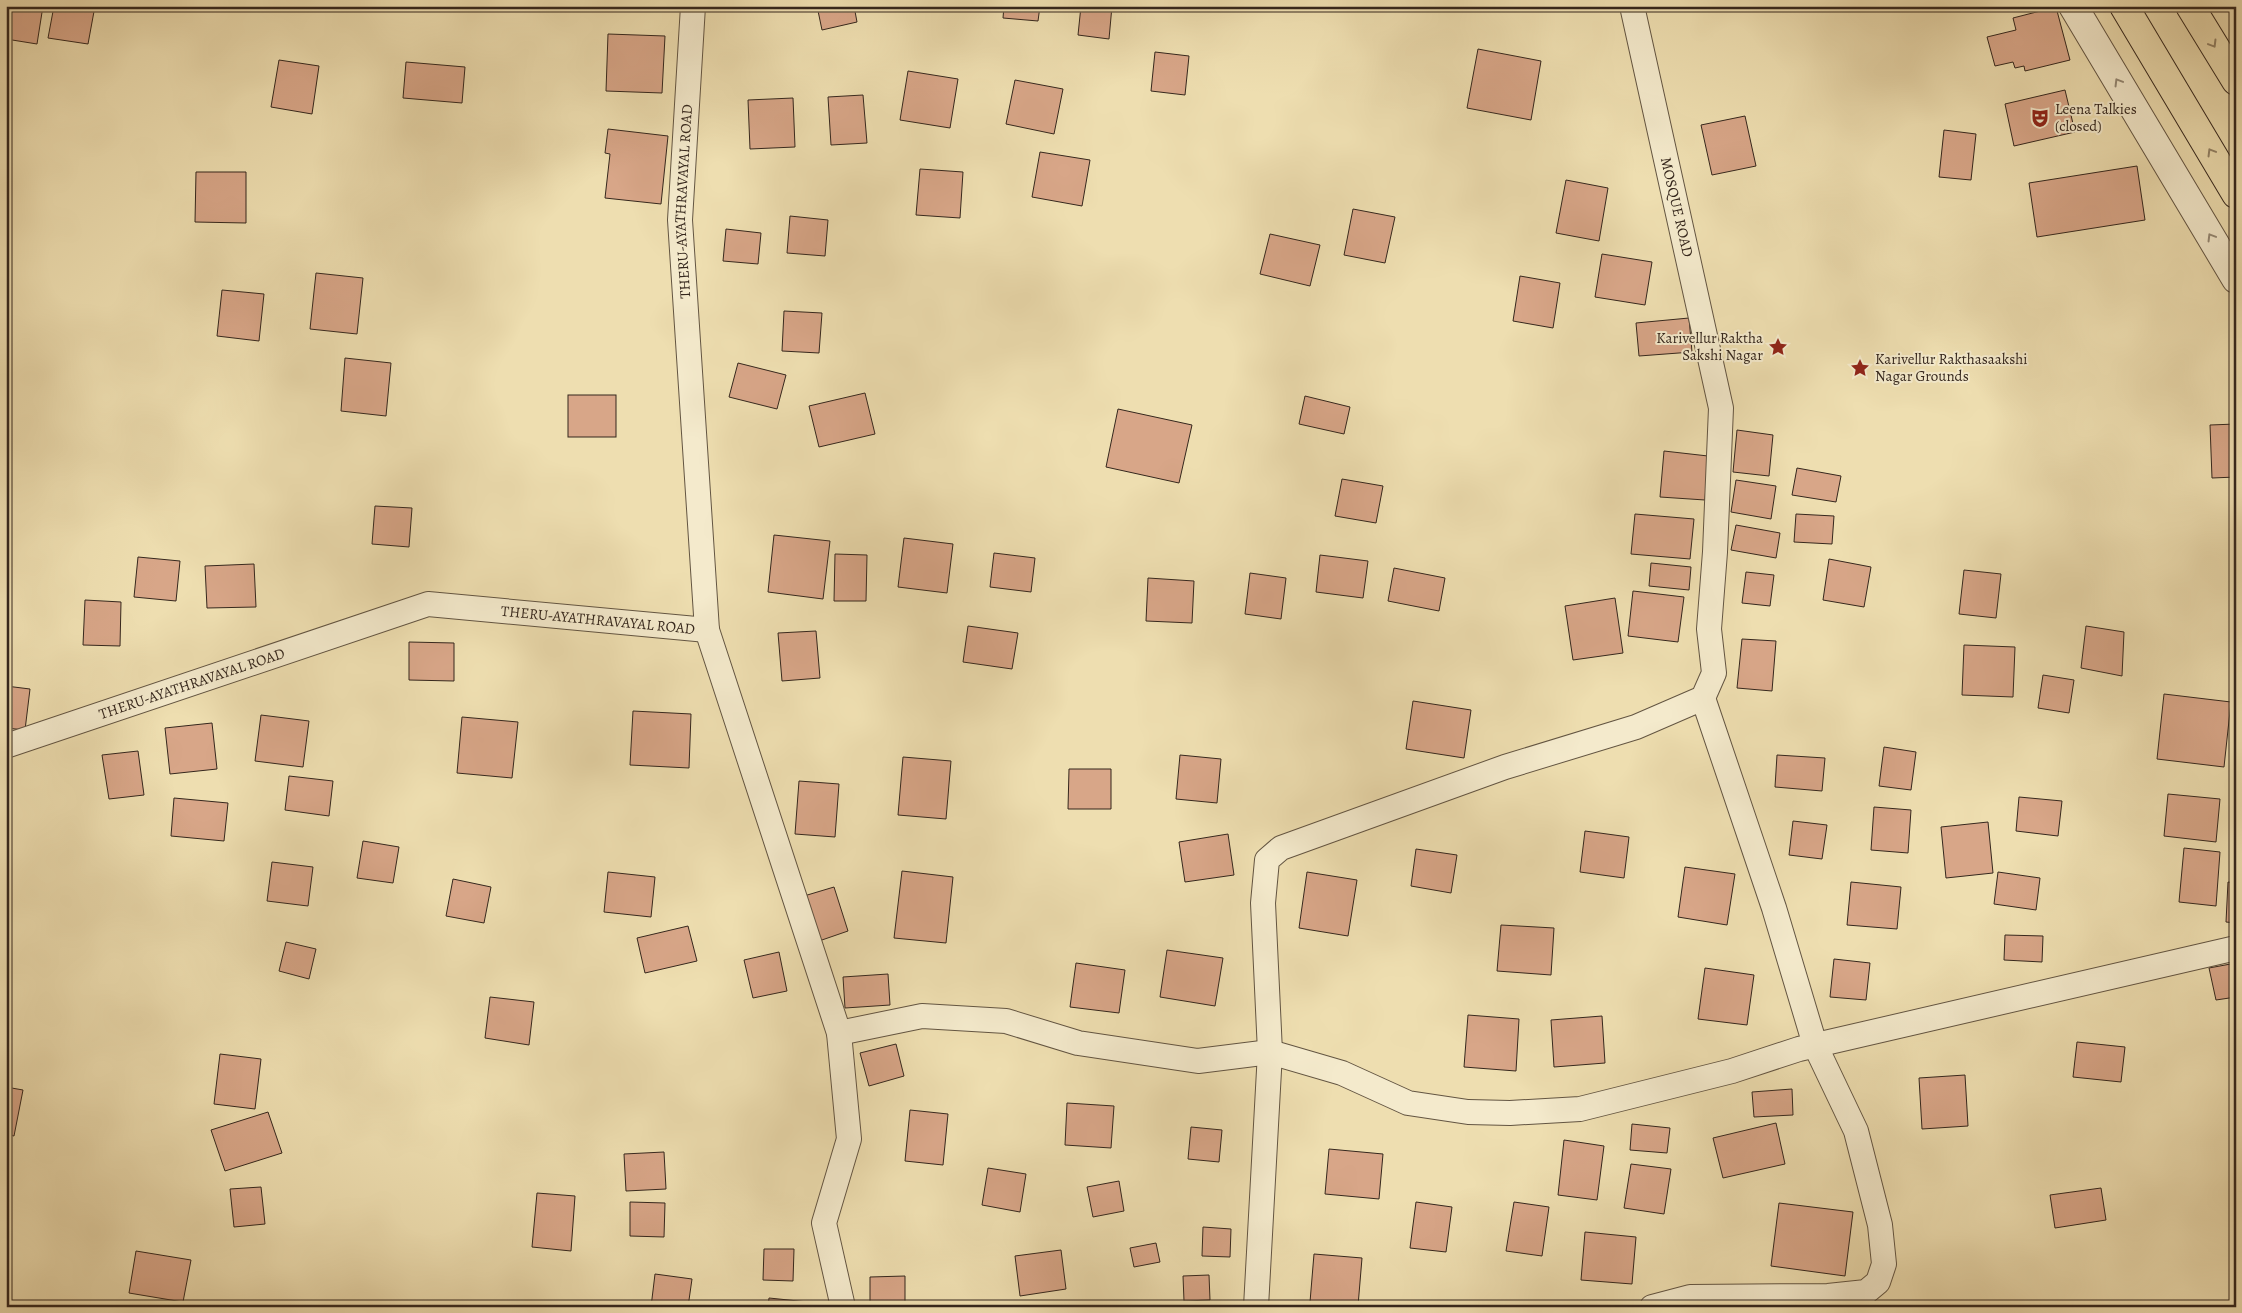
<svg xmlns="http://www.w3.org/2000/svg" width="2242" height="1313" font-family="Alegreya,serif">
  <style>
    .building { fill: #d8a688; stroke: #35271d }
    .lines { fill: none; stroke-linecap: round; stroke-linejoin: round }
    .minor-casing { stroke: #635542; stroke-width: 26 }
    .tertiary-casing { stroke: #635542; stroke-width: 30 }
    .trunk-casing { stroke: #35271d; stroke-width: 30 }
    .minor { stroke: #f4eacc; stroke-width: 24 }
    .tertiary { stroke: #f4eacc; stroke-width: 28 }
    .trunk { stroke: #eedeb0; stroke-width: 28 }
    .oneway { stroke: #928266 }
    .oneway2 { stroke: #948874 }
    .labels { text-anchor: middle; stroke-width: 4; stroke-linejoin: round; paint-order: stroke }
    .poi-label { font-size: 15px; fill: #35271d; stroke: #f4eacc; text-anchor: start }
    .street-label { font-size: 15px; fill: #35271d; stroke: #f4eacc }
  </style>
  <rect width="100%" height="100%" fill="#eedeb0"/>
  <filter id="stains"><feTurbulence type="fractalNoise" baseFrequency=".004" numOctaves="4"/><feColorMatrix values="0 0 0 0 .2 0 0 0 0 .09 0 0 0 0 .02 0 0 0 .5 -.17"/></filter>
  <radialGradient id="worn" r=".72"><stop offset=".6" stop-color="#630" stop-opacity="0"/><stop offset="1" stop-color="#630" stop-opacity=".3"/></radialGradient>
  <g class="building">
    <path d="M 6,6 L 43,6 L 37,44 L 6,39 Z"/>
    <path d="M 54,6 L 95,6 L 88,44 L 48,38 Z"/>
    <path d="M 817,6 L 854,6 L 857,22 L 822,30 Z"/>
    <path d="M 1004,6 L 1040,6 L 1038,21 L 1003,18 Z"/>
    <path d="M 1081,6 L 1112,6 L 1109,39 L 1078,35 Z"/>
    <path d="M 1141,6 L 1177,6 L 1177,11 Z"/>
    <path d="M 2056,7 L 2070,60 L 2025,71 L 2024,66 L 2015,68 L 2013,62 L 1995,66 L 1987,37 L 2016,30 L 2013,18 Z"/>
    <path d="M 608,34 L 665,36 L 662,93 L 606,91 Z"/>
    <path d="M 1478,49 L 1541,61 L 1531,120 L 1467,108 Z"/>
    <path d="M 1155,52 L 1189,56 L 1185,95 L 1151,91 Z"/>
    <path d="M 279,60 L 319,66 L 312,114 L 271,107 Z"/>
    <path d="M 406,62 L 465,67 L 462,103 L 403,98 Z"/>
    <path d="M 908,71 L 958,79 L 950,128 L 900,120 Z"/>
    <path d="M 1015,80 L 1063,89 L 1054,134 L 1006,124 Z"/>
    <path d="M 2065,90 L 2075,132 L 2014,146 L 2005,104 Z"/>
    <path d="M 863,95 L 867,143 L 831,145 L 828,97 Z"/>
    <path d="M 793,98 L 795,147 L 750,149 L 748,100 Z"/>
    <path d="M 1745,116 L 1756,166 L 1712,175 L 1701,125 Z"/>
    <path d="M 608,129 L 668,136 L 661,204 L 605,198 L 610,154 L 605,153 Z"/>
    <path d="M 1944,130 L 1976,134 L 1971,180 L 1939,177 Z"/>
    <path d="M 1040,152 L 1090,160 L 1082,206 L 1032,197 Z"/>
    <path d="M 2137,166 L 2145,220 L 2037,237 L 2029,183 Z"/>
    <path d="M 920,169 L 963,172 L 960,218 L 916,215 Z"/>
    <path d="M 196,172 L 246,172 L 246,223 L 195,222 Z"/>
    <path d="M 1566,180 L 1608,188 L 1599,241 L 1556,233 Z"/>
    <path d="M 1353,209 L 1395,217 L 1385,263 L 1344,255 Z"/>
    <path d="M 790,216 L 828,220 L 825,256 L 787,253 Z"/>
    <path d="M 726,229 L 761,233 L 758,264 L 723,261 Z"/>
    <path d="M 1270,234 L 1320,245 L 1310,286 L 1260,274 Z"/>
    <path d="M 1602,254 L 1652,262 L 1645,305 L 1595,297 Z"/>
    <path d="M 316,273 L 363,278 L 357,334 L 310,329 Z"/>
    <path d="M 1520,276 L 1560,283 L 1553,328 L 1513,321 Z"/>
    <path d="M 222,290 L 264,294 L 259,341 L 217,336 Z"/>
    <path d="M 784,311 L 822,313 L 819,353 L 782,351 Z"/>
    <path d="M 1689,318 L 1692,352 L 1639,356 L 1636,323 Z"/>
    <path d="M 345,358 L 391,363 L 386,416 L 341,411 Z"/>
    <path d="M 738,363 L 786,375 L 777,409 L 729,397 Z"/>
    <path d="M 865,393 L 875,434 L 819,447 L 809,406 Z"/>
    <rect x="568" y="395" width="48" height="42"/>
    <path d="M 1305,396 L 1350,407 L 1344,434 L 1299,424 Z"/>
    <path d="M 1118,409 L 1192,425 L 1179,483 L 1106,467 Z"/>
    <path d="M 2236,424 L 2236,477 L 2212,478 L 2210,425 Z"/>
    <path d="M 1737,430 L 1773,435 L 1769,476 L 1733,472 Z"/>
    <path d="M 1664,451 L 1708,456 L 1705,500 L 1660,497 Z"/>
    <path d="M 1797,468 L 1841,476 L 1836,502 L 1792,495 Z"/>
    <path d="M 1342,479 L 1383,486 L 1376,523 L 1335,516 Z"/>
    <path d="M 1736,480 L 1776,486 L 1771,519 L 1731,512 Z"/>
    <path d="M 375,506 L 412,508 L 409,547 L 372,544 Z"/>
    <path d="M 1635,514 L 1694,519 L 1690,559 L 1631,554 Z"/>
    <path d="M 1796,514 L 1834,516 L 1832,544 L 1794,542 Z"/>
    <path d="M 1736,525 L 1780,533 L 1776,558 L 1731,550 Z"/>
    <path d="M 774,535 L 830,541 L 823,599 L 768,592 Z"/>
    <path d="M 904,538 L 953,544 L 947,593 L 898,587 Z"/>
    <path d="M 994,553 L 1035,558 L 1031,592 L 990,587 Z"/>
    <path d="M 835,554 L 867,555 L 866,601 L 834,601 Z"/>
    <path d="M 1320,555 L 1368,561 L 1363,598 L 1316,592 Z"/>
    <path d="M 138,557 L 180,561 L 176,601 L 134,597 Z"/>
    <path d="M 1829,559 L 1871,567 L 1864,607 L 1823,600 Z"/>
    <path d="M 1651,563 L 1691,567 L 1689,590 L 1649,586 Z"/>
    <path d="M 254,564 L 256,607 L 207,608 L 205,566 Z"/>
    <path d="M 1394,568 L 1445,578 L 1439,611 L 1388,601 Z"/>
    <path d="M 1964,570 L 2001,574 L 1996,618 L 1959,614 Z"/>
    <path d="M 1746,572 L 1774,575 L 1770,606 L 1742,603 Z"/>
    <path d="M 1250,573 L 1286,578 L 1281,619 L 1245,614 Z"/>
    <path d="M 1148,578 L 1194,581 L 1192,623 L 1146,621 Z"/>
    <path d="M 1633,591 L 1684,597 L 1678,642 L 1628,636 Z"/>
    <path d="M 1615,598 L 1623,653 L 1573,660 L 1565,606 Z"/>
    <path d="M 85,600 L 121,602 L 120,646 L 83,645 Z"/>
    <path d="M 968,626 L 1018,633 L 1012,669 L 963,662 Z"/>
    <path d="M 2086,626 L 2124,632 L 2122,676 L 2081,668 Z"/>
    <path d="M 816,631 L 820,678 L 782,681 L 778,633 Z"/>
    <path d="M 1742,639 L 1776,641 L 1772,691 L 1737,688 Z"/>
    <path d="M 409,642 L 454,643 L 454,681 L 409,680 Z"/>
    <path d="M 1964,645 L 2015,647 L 2013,697 L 1962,695 Z"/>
    <path d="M 2043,675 L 2074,680 L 2069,713 L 2038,708 Z"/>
    <path d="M 6,686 L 30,689 L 25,730 L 6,728 Z"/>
    <path d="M 2164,694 L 2231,702 L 2224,767 L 2157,759 Z"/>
    <path d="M 1413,701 L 1471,710 L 1464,758 L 1406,749 Z"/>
    <path d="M 633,711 L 691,714 L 689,768 L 630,765 Z"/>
    <path d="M 261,715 L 309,721 L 303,767 L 255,761 Z"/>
    <path d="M 462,717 L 518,722 L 512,778 L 457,773 Z"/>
    <path d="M 212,723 L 217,769 L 170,774 L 165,728 Z"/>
    <path d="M 1884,747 L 1916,752 L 1911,790 L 1879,786 Z"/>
    <path d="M 138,751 L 144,795 L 109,799 L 102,755 Z"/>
    <path d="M 1180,755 L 1221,759 L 1217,803 L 1176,799 Z"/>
    <path d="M 1777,755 L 1825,758 L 1822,791 L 1775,787 Z"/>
    <path d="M 903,757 L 951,761 L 946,819 L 898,815 Z"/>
    <path d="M 1069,769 L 1111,769 L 1111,809 L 1068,809 Z"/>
    <path d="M 289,776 L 333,781 L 329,816 L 285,810 Z"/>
    <path d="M 799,781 L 839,784 L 835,837 L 795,834 Z"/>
    <path d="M 2168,794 L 2220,799 L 2216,842 L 2164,836 Z"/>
    <path d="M 2019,797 L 2062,801 L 2058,836 L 2016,831 Z"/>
    <path d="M 174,798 L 228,803 L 224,841 L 171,836 Z"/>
    <path d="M 1874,807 L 1911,810 L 1908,853 L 1871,850 Z"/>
    <path d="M 1793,821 L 1827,825 L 1822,859 L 1789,855 Z"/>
    <path d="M 1988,822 L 1993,873 L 1946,878 L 1941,827 Z"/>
    <path d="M 1585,831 L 1629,837 L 1624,878 L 1580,872 Z"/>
    <path d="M 1228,834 L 1234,875 L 1185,882 L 1179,842 Z"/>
    <path d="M 363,841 L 399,847 L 393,883 L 357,878 Z"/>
    <path d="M 2184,848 L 2220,852 L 2216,906 L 2179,902 Z"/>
    <path d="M 1416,849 L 1457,855 L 1451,893 L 1411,886 Z"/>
    <path d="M 272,862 L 313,867 L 308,906 L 267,901 Z"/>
    <path d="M 1685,867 L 1735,874 L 1727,925 L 1678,917 Z"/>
    <path d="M 902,871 L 953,877 L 946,943 L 894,938 Z"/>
    <path d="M 608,872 L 655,877 L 651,917 L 604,912 Z"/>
    <path d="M 1307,872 L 1357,880 L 1348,936 L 1299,928 Z"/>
    <path d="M 1998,872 L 2040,878 L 2036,910 L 1994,904 Z"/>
    <path d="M 453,879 L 491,887 L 484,923 L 446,916 Z"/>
    <path d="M 1851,882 L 1901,887 L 1897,929 L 1847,925 Z"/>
    <path d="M 2228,882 L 2236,883 L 2236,923 L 2226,922 Z"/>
    <path d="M 834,887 L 848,931 L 819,941 L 804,896 Z"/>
    <path d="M 1501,925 L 1554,928 L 1551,975 L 1497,971 Z"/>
    <path d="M 688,926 L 697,961 L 645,973 L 637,938 Z"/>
    <path d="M 2005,935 L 2043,936 L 2042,962 L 2004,960 Z"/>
    <path d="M 286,942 L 316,949 L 309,979 L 279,971 Z"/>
    <path d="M 1167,950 L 1223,958 L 1215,1006 L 1160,997 Z"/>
    <path d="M 779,952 L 787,991 L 753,998 L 744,960 Z"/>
    <path d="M 1834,959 L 1870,963 L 1866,1000 L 1830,997 Z"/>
    <path d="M 1076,963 L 1125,970 L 1119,1013 L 1070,1007 Z"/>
    <path d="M 2236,963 L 2236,997 L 2216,1000 L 2209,968 Z"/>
    <path d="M 1705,968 L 1754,975 L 1747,1025 L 1698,1019 Z"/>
    <path d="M 888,974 L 890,1005 L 845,1008 L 843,977 Z"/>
    <path d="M 490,997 L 534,1002 L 529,1045 L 485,1038 Z"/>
    <path d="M 1468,1015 L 1519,1019 L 1516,1071 L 1464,1067 Z"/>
    <path d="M 1602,1016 L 1605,1063 L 1554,1067 L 1551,1020 Z"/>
    <path d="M 2077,1042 L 2125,1047 L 2121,1082 L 2073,1077 Z"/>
    <path d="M 896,1044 L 904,1076 L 869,1086 L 860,1053 Z"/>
    <path d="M 220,1054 L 261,1059 L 255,1109 L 214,1104 Z"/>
    <path d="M 1965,1075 L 1968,1126 L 1922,1129 L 1919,1078 Z"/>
    <path d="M 6,1087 L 23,1090 L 14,1136 L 6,1134 Z"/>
    <path d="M 1792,1089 L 1793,1115 L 1754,1117 L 1752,1092 Z"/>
    <path d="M 1067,1103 L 1114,1106 L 1111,1148 L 1065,1145 Z"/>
    <path d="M 910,1110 L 948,1114 L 943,1165 L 905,1161 Z"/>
    <path d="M 268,1112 L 282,1153 L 225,1171 L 211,1130 Z"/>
    <path d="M 1776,1123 L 1785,1164 L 1723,1178 L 1713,1138 Z"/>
    <path d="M 1632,1124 L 1670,1128 L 1667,1153 L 1630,1150 Z"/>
    <path d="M 1191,1127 L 1222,1130 L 1219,1162 L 1188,1159 Z"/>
    <path d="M 1564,1140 L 1604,1146 L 1597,1200 L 1558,1195 Z"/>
    <path d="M 1329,1149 L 1383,1154 L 1379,1199 L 1325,1194 Z"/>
    <path d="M 664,1152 L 666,1189 L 626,1191 L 624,1154 Z"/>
    <path d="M 1631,1164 L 1671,1169 L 1664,1214 L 1624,1208 Z"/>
    <path d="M 988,1168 L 1026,1174 L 1020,1212 L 982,1205 Z"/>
    <path d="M 1119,1181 L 1124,1211 L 1093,1217 L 1087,1187 Z"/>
    <path d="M 261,1187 L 265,1224 L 234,1227 L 230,1189 Z"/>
    <path d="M 2101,1188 L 2106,1220 L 2055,1228 L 2050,1195 Z"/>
    <path d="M 537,1193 L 575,1196 L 571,1251 L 532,1247 Z"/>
    <path d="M 630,1202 L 665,1203 L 664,1237 L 630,1236 Z"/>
    <path d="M 1416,1202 L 1452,1207 L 1446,1252 L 1410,1248 Z"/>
    <path d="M 1514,1202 L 1549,1207 L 1542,1256 L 1506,1251 Z"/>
    <path d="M 1779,1203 L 1853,1212 L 1845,1276 L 1771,1266 Z"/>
    <path d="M 1203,1227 L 1231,1229 L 1230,1257 L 1202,1256 Z"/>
    <path d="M 1585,1232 L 1636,1237 L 1632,1284 L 1581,1280 Z"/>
    <path d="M 1156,1243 L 1160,1262 L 1134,1267 L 1130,1248 Z"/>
    <path d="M 764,1249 L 794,1249 L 793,1281 L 763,1280 Z"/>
    <path d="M 1061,1250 L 1066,1289 L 1020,1296 L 1015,1256 Z"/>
    <path d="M 136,1251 L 191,1260 L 183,1302 L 129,1293 Z"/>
    <path d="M 1314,1254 L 1362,1258 L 1358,1306 L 1310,1302 Z"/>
    <path d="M 655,1274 L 692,1279 L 688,1307 L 651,1307 Z"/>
    <path d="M 1209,1275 L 1210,1300 L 1184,1301 L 1183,1276 Z"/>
    <path d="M 905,1276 L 905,1307 L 870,1307 L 870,1277 Z"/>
    <path d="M 769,1298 L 808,1302 L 808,1307 L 768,1307 Z"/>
  </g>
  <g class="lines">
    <g class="minor-casing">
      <g id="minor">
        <path d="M 707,630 L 839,1033 L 849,1139 L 824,1223 L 843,1307"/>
        <path id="s1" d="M 6,746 L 428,604 L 707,630 L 680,220 L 693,6"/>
        <path d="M 839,1033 L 922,1016 L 1006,1021 L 1078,1043 L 1198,1061 L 1270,1052 L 1342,1073 L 1408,1103 L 1468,1112 L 1510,1113 L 1580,1109 L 1732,1071 L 1799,1049 L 2236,948"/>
        <path d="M 1256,1307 L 1270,1052 L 1263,903 L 1267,860 L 1281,848 L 1505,767 L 1636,727 L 1703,698 L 1714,673 L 1709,629 L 1715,552 L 1721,408 L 1632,6"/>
        <path d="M 1652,1307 L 1690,1297 L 1828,1296 L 1866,1292 L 1878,1282 L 1884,1264 L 1880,1225 L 1856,1131 L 1815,1045 L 1774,908 L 1703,698"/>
      </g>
    </g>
    <g class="tertiary-casing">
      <path id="tertiary" d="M 2073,6 L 2236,279"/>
    </g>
    <g class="trunk-casing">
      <g id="trunk">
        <path d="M 2124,6 L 2236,194"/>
        <path d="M 2190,6 L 2236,81"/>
      </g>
    </g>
    <use href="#minor" class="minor"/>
    <use href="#tertiary" class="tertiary"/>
    <use href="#trunk" class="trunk"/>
  </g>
  <defs><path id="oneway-chevron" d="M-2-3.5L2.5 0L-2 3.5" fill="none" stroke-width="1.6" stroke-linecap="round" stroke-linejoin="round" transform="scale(1.25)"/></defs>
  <g class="oneway">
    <use href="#oneway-chevron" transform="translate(2213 44) rotate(59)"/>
    <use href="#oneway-chevron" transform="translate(2211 152) rotate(-121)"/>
  </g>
  <g class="oneway2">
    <use href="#oneway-chevron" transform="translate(2118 82) rotate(-121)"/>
    <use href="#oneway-chevron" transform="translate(2211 237) rotate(-121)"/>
  </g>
  <defs>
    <g id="theatre-bare" transform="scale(1.5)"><path d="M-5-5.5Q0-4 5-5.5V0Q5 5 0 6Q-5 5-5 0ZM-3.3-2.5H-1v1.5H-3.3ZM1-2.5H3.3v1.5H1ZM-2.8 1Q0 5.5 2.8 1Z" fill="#8f2418" stroke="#f4eacc" stroke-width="2.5" paint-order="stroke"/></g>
    <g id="sight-bare" transform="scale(1.5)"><path d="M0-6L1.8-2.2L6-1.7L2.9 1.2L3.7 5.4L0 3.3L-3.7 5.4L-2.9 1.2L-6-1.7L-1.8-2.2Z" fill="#8f2418" stroke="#f4eacc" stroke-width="2.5" paint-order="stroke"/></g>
  </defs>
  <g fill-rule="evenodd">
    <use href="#theatre-bare" x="2040" y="118"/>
    <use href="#sight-bare" x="1778" y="347"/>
    <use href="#sight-bare" x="1860" y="368"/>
  </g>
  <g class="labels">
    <g class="poi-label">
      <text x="2055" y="114">Leena Talkies<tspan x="2055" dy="17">(closed)</tspan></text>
      <text x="1763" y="343" text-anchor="end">Karivellur Raktha<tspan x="1763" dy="17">Sakshi Nagar</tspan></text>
      <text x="1875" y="364">Karivellur Rakthasaakshi<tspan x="1875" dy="17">Nagar Grounds</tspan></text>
    </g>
    <g class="street-label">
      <text dy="5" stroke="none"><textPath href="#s1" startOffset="1155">THERU-AYATHRAVAYAL ROAD</textPath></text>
      <text transform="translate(1677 207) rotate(77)" y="5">MOSQUE ROAD</text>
      <text dy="5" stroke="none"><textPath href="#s1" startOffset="616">THERU-AYATHRAVAYAL ROAD</textPath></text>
      <text dy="5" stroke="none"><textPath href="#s1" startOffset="196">THERU-AYATHRAVAYAL ROAD</textPath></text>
    </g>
  </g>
  <rect width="2242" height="1313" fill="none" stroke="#eedeb0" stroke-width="25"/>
  <rect x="8" y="8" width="2227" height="1298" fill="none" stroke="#35271d" stroke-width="2.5"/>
  <rect x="12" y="12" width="2217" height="1288" fill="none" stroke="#35271d"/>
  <rect width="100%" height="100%" filter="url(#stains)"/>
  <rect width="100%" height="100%" fill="url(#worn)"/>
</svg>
